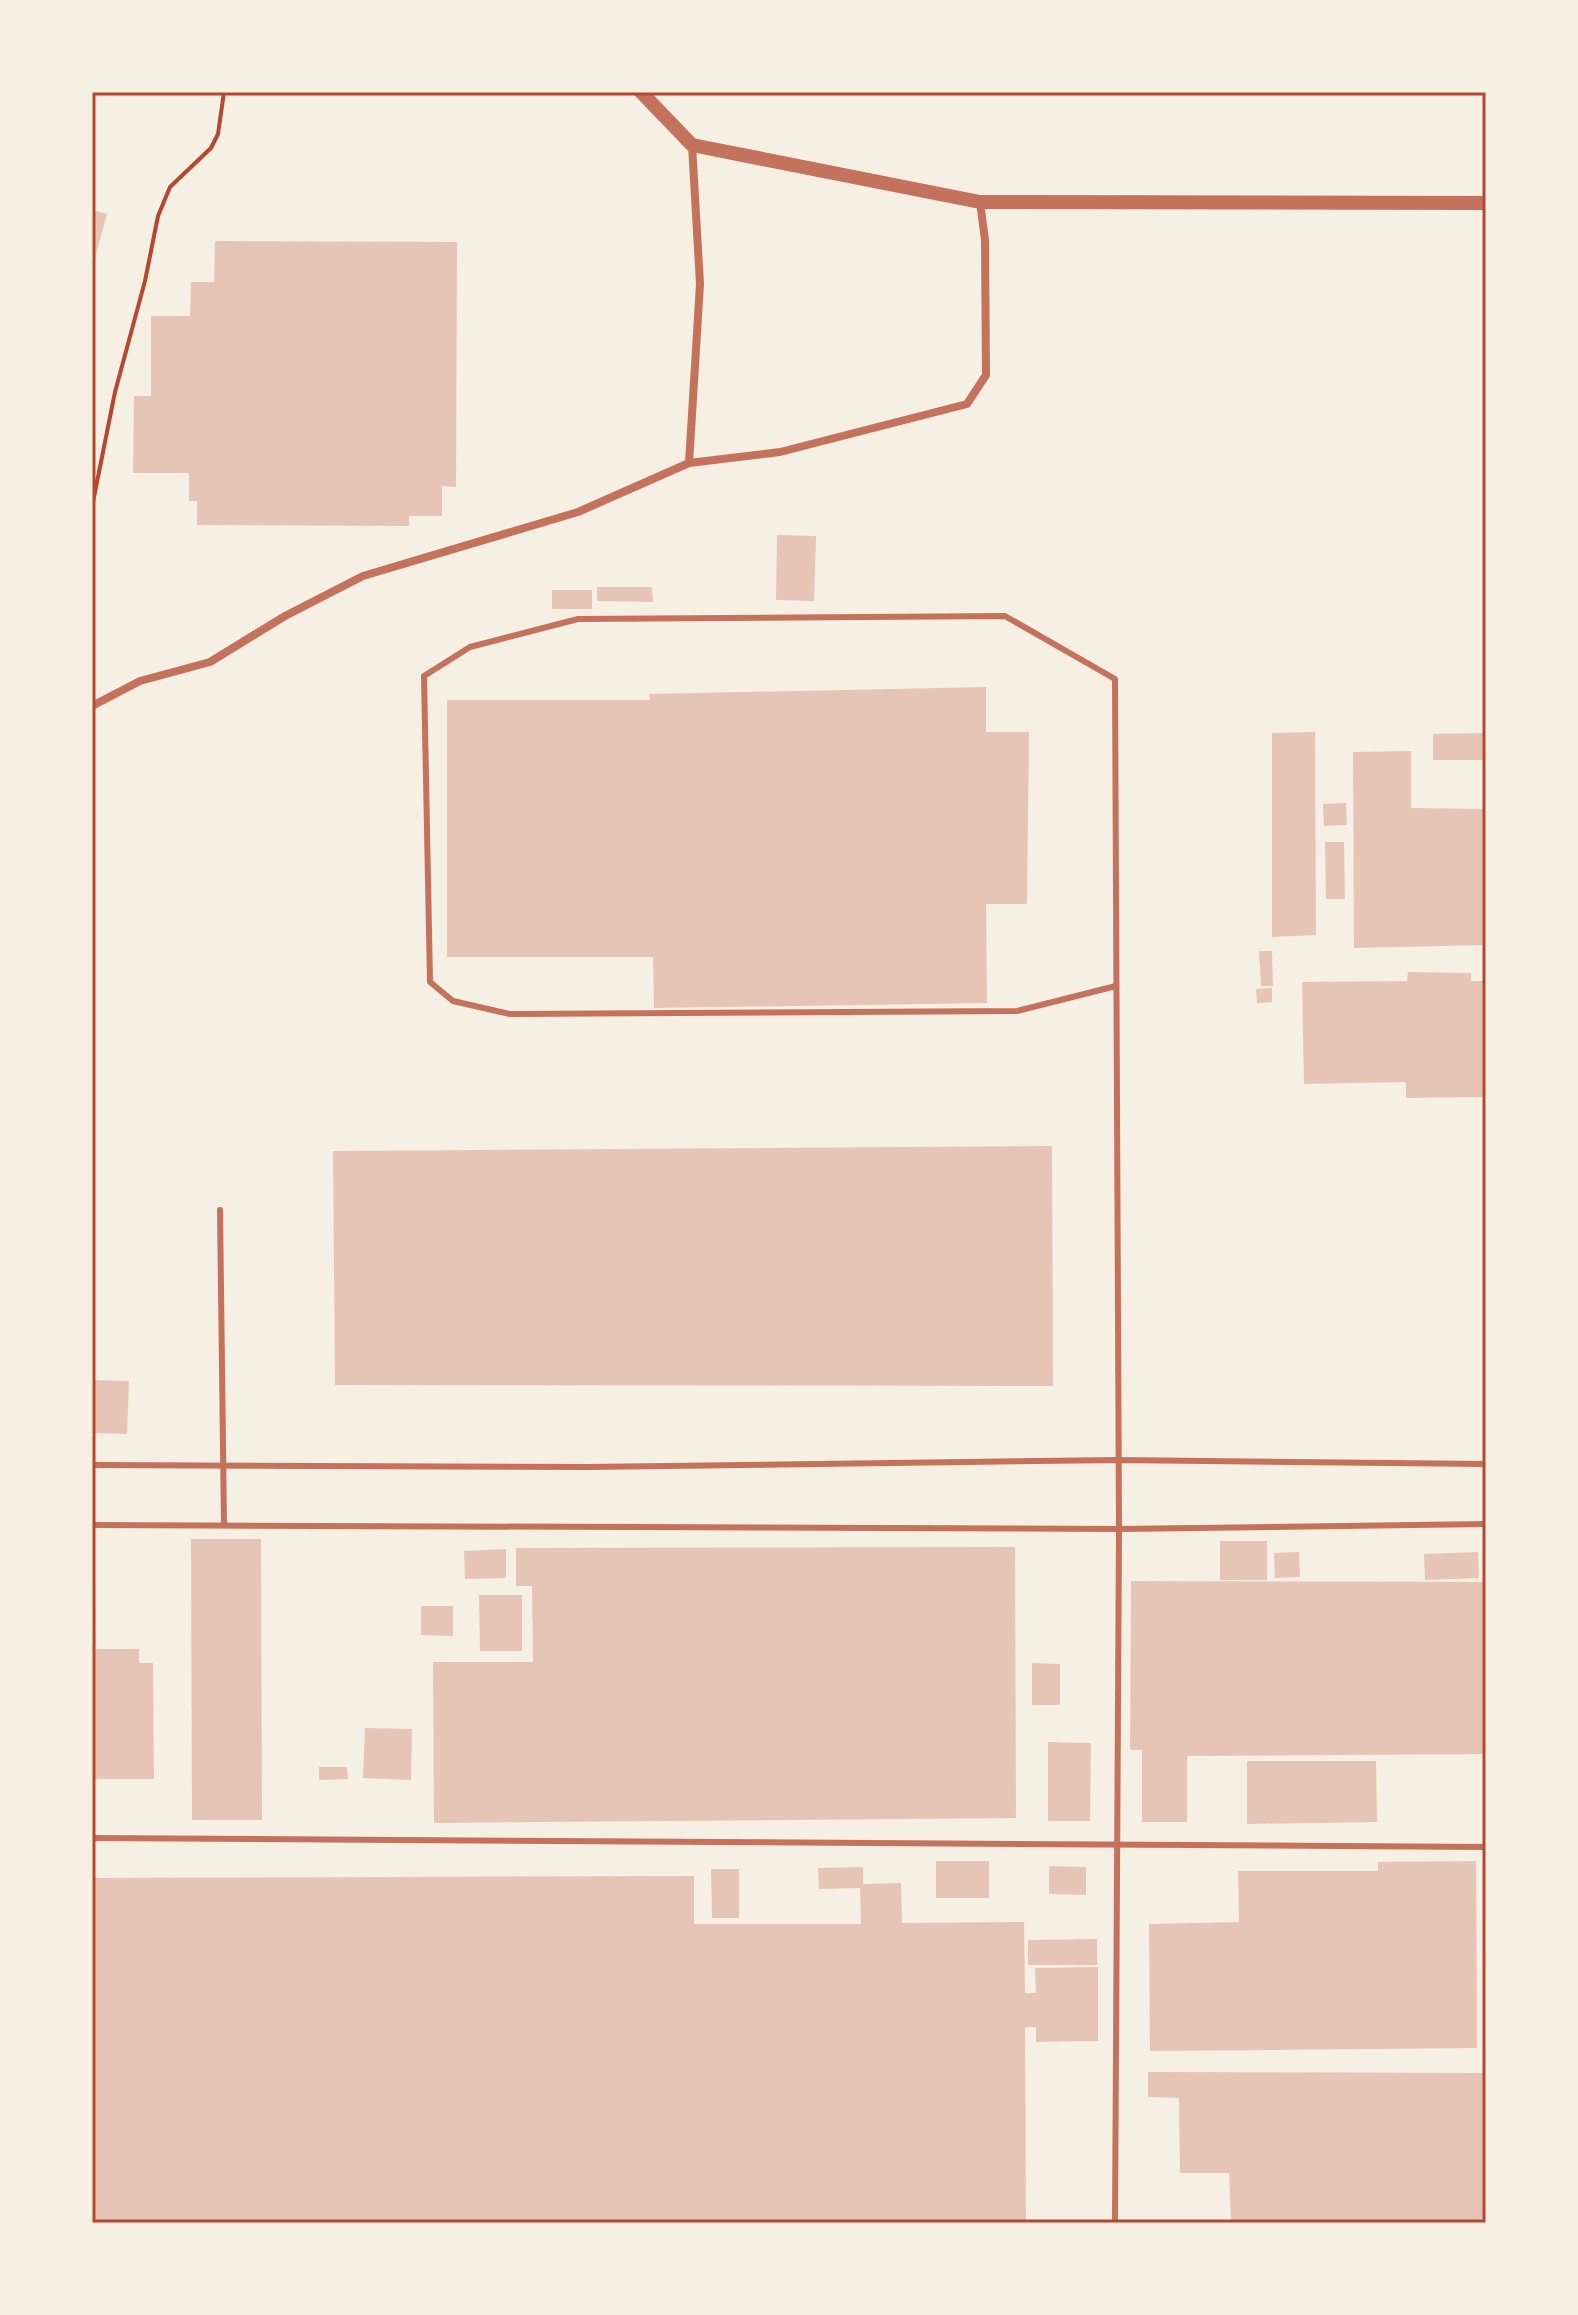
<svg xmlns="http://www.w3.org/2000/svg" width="1578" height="2315" font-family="Raleway,sans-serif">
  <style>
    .building { fill: #e6c5b7 }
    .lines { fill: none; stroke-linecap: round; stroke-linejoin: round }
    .path { stroke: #b5482f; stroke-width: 4 }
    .service { stroke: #c5725c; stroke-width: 6 }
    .minor { stroke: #c5725c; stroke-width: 8 }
    .tertiary { stroke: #c5725c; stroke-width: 14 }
    .neatline { fill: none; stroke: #b5482f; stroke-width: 3 }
  </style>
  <rect width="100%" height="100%" fill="#f6efe4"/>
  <g class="building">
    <path d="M 92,210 L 107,214 L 93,265 L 92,265 Z"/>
    <path d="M 215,241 L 457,242 L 456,487 L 442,486 L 442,516 L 409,516 L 409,526 L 197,525 L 197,501 L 189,501 L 189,473 L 133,473 L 134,396 L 151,396 L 151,316 L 190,316 L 191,282 L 214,282 Z"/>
    <path d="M 777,535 L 816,536 L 814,601 L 776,600 Z"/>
    <path d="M 597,587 L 652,587 L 653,602 L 597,601 Z"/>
    <rect x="552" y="590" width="40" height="19"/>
    <path d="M 986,687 L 986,732 L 1029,732 L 1027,904 L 986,904 L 987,1003 L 654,1008 L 653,957 L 447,957 L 447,700 L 650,700 L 649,694 Z"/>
    <path d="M 1315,732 L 1316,935 L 1272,937 L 1272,733 Z"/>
    <path d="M 1486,733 L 1486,760 L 1433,760 L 1433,734 Z"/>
    <path d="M 1411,751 L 1411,808 L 1486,809 L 1486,945 L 1354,948 L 1353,752 Z"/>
    <path d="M 1346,803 L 1347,825 L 1324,826 L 1323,804 Z"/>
    <path d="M 1325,842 L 1344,842 L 1345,899 L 1326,899 Z"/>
    <path d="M 1259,951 L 1272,951 L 1273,986 L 1261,986 Z"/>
    <path d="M 1408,972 L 1471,973 L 1471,981 L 1486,981 L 1486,1097 L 1406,1098 L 1406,1082 L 1304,1084 L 1302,982 L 1407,981 Z"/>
    <path d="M 1272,988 L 1272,1002 L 1257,1003 L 1256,989 Z"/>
    <path d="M 1052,1146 L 1053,1386 L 335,1385 L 333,1151 Z"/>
    <path d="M 92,1380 L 129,1381 L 127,1434 L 92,1433 Z"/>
    <path d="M 191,1539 L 261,1539 L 262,1820 L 192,1820 Z"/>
    <rect x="1220" y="1541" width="47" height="39"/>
    <path d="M 1015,1547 L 1016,1818 L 434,1823 L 433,1662 L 533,1662 L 532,1586 L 516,1586 L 516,1548 Z"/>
    <path d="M 506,1549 L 506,1578 L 465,1579 L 464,1551 Z"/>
    <path d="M 1299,1552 L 1300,1577 L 1275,1578 L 1274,1553 Z"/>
    <path d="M 1478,1552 L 1479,1578 L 1425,1580 L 1424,1554 Z"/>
    <path d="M 1131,1581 L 1486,1582 L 1486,1754 L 1187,1756 L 1187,1822 L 1142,1822 L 1142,1750 L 1130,1750 Z"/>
    <path d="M 92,1590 L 95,1590 L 96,1647 L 92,1647 Z"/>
    <path d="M 479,1595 L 522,1595 L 522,1651 L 480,1651 Z"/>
    <path d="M 421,1606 L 453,1606 L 453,1636 L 421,1635 Z"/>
    <path d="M 92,1649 L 139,1649 L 139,1663 L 153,1663 L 154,1779 L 92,1779 Z"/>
    <path d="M 1032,1663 L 1060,1664 L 1060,1705 L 1032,1705 Z"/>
    <path d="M 365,1728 L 412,1729 L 411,1780 L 363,1778 Z"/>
    <path d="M 1048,1742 L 1091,1743 L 1090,1821 L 1048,1821 Z"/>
    <path d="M 1247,1761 L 1376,1761 L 1377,1822 L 1247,1824 Z"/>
    <path d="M 319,1767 L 347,1767 L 348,1779 L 319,1780 Z"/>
    <rect x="936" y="1861" width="53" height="37"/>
    <path d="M 1476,1861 L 1477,2048 L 1150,2051 L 1149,1924 L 1239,1922 L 1238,1871 L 1378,1871 L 1378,1862 Z"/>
    <path d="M 1049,1866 L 1086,1867 L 1086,1895 L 1049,1894 Z"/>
    <path d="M 863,1867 L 863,1884 L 901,1883 L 902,1923 L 1024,1922 L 1025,1993 L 1036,1993 L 1035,1968 L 1098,1967 L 1098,2041 L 1036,2042 L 1036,2027 L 1025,2027 L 1026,2223 L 92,2223 L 92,1878 L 694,1876 L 694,1924 L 861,1924 L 860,1888 L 819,1889 L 818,1868 Z"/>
    <path d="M 711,1869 L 739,1869 L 739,1918 L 712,1918 Z"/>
    <path d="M 1097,1939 L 1097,1965 L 1028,1965 L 1028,1940 Z"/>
    <path d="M 1148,2072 L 1486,2073 L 1486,2223 L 1231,2223 L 1229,2173 L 1180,2173 L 1179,2098 L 1148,2097 Z"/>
  </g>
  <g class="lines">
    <path class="path" d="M 92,507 L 115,392 L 145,281 L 158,216 L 170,187 L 211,148 L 218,134 L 224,92"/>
    <g class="service">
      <path d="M 220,1210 L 224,1525"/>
      <path d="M 92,1465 L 587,1467 L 1118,1460 L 1486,1464"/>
      <path d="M 92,1525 L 1119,1529 L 1486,1524"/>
      <path d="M 92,1838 L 1486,1847"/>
      <path d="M 1115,2223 L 1119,1529 L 1115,679 L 1005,616 L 578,619 L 470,647 L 424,676 L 430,982 L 453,1001 L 510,1014 L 1017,1011 L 1116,986"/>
    </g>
    <g class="minor">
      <path d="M 689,463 L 700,284 L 692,145"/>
      <path d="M 92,706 L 140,681 L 210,662 L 285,616 L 363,576 L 578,512 L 689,463 L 780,452 L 967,404 L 986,375 L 985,240 L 980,202"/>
    </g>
    <path class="tertiary" d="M 641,92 L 692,145 L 980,202 L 1486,203"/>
  </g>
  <rect width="1578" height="2315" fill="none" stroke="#f6efe4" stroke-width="188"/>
  <rect x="94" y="94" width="1390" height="2127" class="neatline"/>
</svg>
